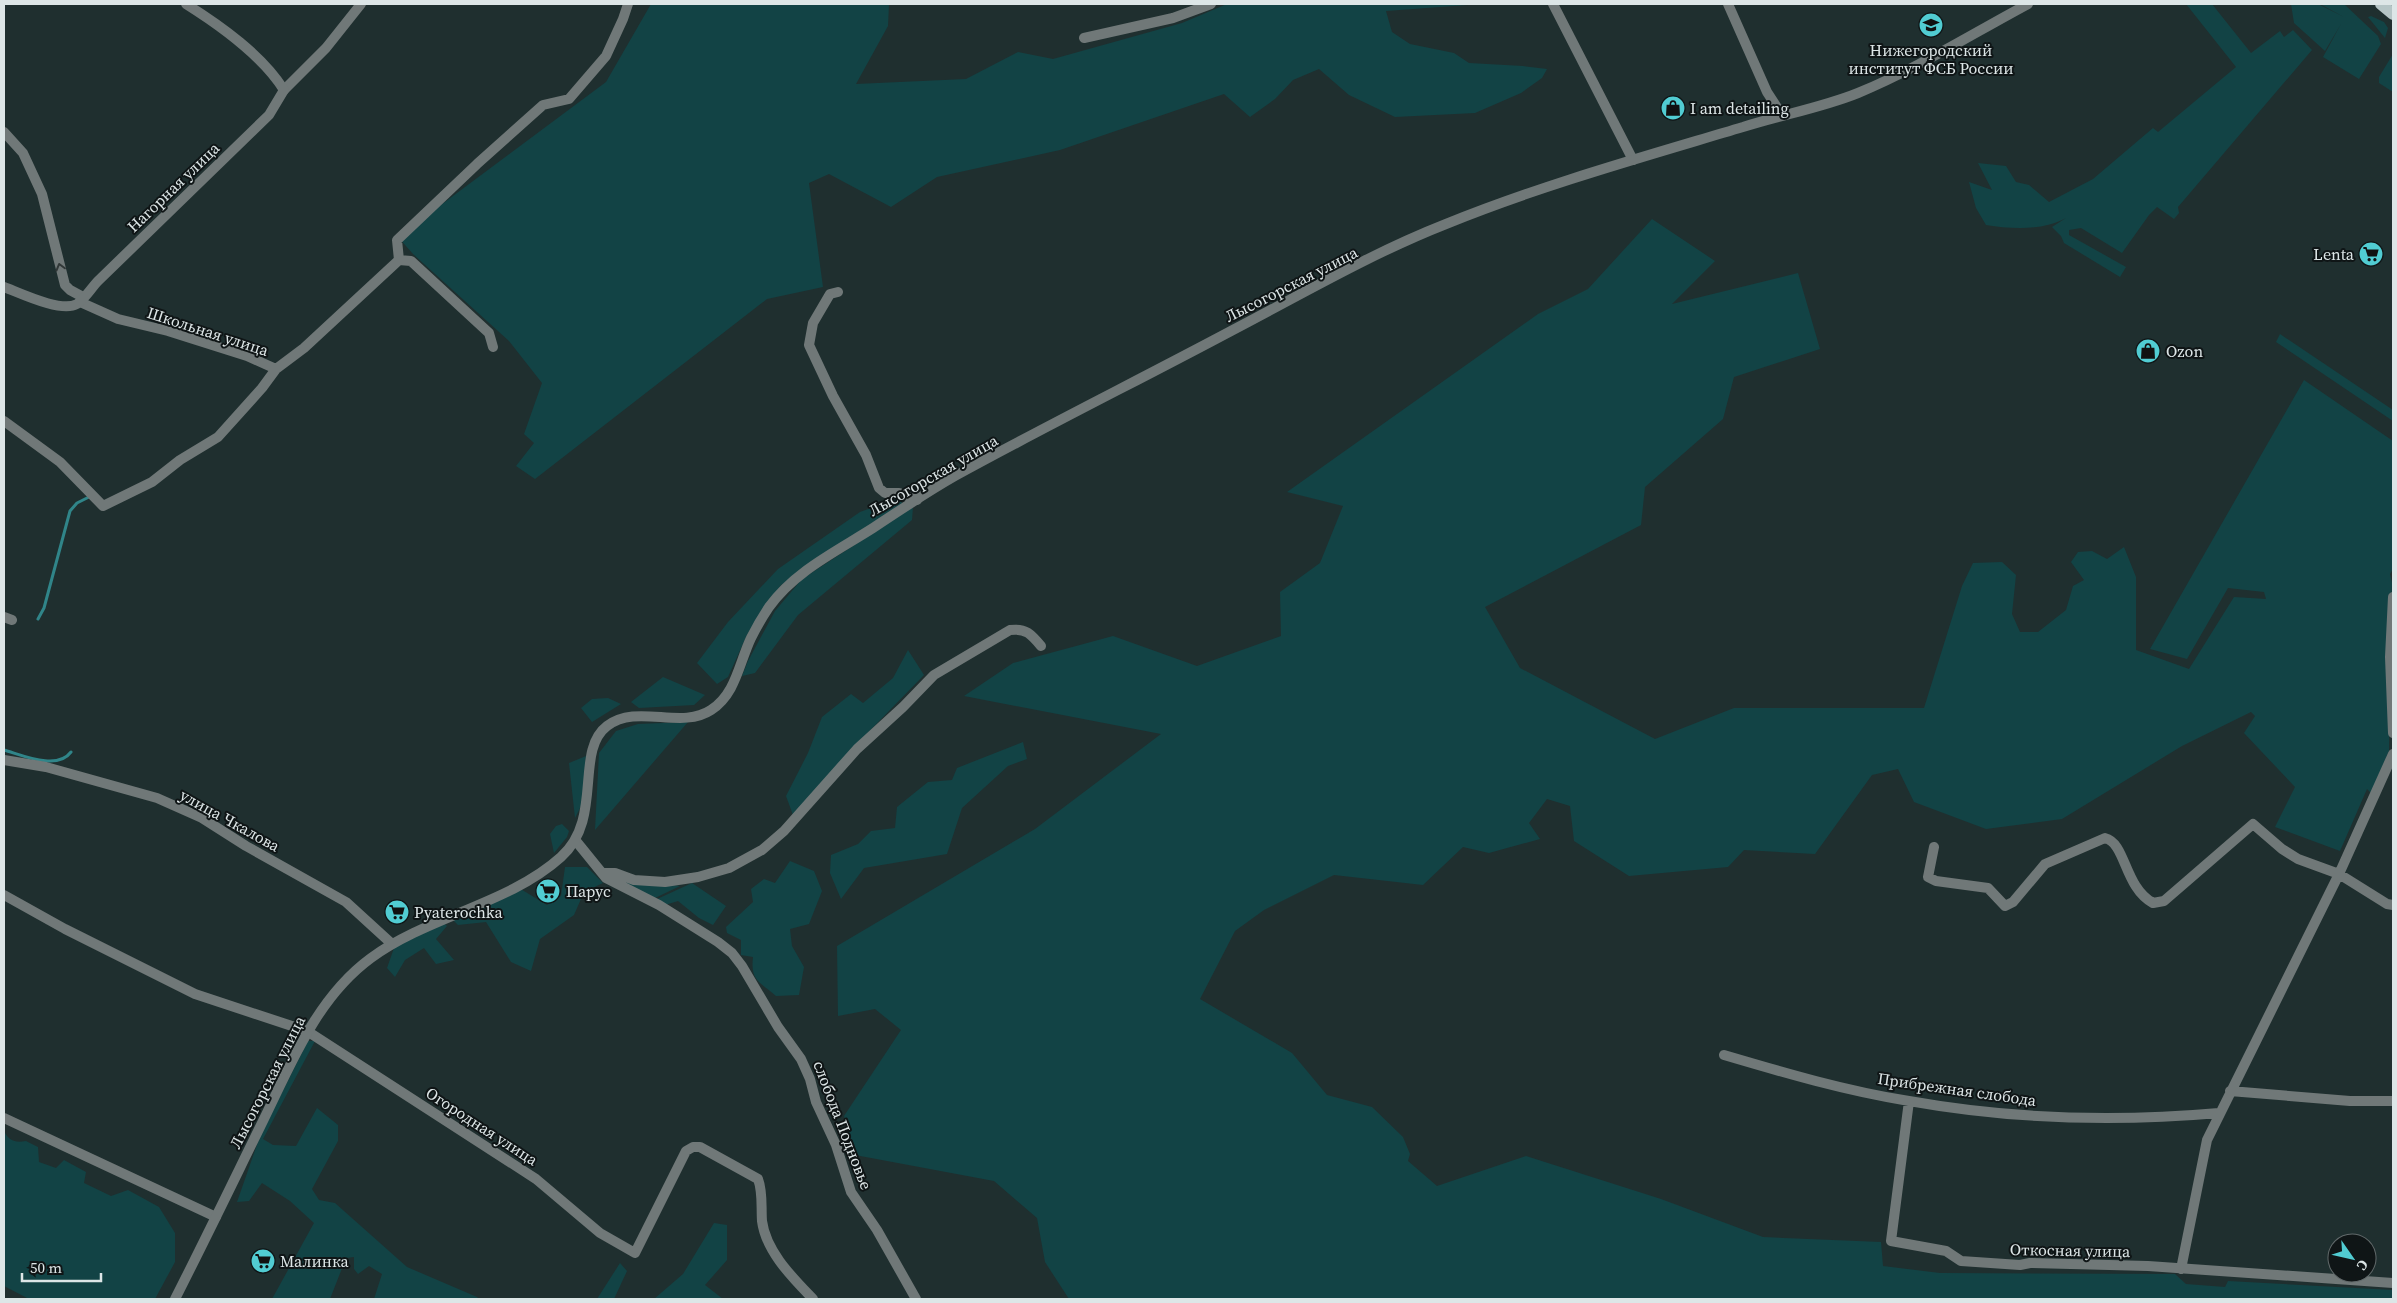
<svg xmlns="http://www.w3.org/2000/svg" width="2397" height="1303" font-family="'Source Serif 4',serif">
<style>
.green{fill:#124345}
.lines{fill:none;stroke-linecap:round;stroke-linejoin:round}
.stream{stroke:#308589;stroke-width:3}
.minor{stroke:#707878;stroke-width:10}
.tertiary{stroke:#707878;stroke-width:10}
.primary{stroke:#b5c5c6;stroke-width:12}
.oneway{stroke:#313838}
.labels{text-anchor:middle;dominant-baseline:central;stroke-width:4;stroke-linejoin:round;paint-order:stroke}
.poi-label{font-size:16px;fill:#dde6e7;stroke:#0f1516;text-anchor:start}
.street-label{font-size:16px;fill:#dde6e7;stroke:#0f1516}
</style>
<rect width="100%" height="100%" fill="#1f2f2f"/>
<path class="green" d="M651,4H889L888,26L856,84L966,79L1018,52L1053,59L1182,23L1227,4H1481L1386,11L1392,32L1410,44L1454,53L1469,63L1523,66L1547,69L1542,78L1521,93L1475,113L1395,117L1349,95L1319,69L1293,80L1275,99L1250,117L1224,94L1060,150L937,177L891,207L829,174L809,183L823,287L767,299L535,479L516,466L534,443L524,434L542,383L509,341L413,254L398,237L606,82Z
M2186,4H2212L2251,53L2280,31L2284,37L2293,30L2312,50L2178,207L2179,213L2174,219L2157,207L2149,215L2122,253L2081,228L2069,230V235L2126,267L2120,277L2064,243L2061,236L2052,227L2066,218C2042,231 2012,229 1986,225L1976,208L1969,182L1992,190L1978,163L2006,166L2016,182L2029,185L2049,202L2093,179L2153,128L2158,132L2236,67Z
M2291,4H2318L2344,17L2320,4H2344L2378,36L2381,44L2359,79L2323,57L2341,24L2325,51L2294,23Z
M2371,16L2384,22L2388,28L2385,38L2368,17Z
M2393,54V92L2379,83V77Z
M1652,219L1715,261L1672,304L1798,273L1820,349L1734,377L1723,419L1645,487L1641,525L1485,607L1520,668L1655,739L1734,708H1924L1962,586L1973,563L2002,562L2016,575L2012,614L2020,632H2038L2066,610L2073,586L2084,580L2071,562L2078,552L2092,551L2107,559L2124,547L2136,577V650L2189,669L2234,597L2266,599L2264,592L2228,588L2187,659L2150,649L2304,380L2393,441V569L2390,574L2392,583L2389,751L2371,793L2367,789L2340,851L2275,827L2295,787L2244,733L2255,716L2251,712L2182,746L2062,819L1986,829L1914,802L1898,769L1872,775L1815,854L1744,850L1728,867L1629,876L1574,841L1570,806L1547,799L1529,823L1540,839L1489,853L1463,847L1423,885L1334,875L1264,910L1235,931L1200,999L1292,1053L1327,1095L1372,1107L1403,1137L1410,1154L1408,1161L1437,1186L1526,1156L1661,1199L1763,1237L1881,1242L1883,1266L1940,1273L2175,1274L2186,1284L2225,1287L2228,1281L2393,1290V1299H1069L1045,1262L1037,1218L994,1181L855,1155L844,1116L901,1030L875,1009L838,1016L837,946L1035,829L1161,734L964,696L1013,663L1113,636L1197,666L1281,636L1280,592L1320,563L1343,506L1287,492L1538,314L1588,289Z
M2280,334L2393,410V421L2276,342Z
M901,497L902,504L781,585L747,635L728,677L717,684L697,663L728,622L778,569L860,512Z
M913,507L912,520L798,615L755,673L742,676L748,661L775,611L802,579Z
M908,650L924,675L850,751L793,815L786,796L808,753L822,717L851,694L863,703L893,678Z
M663,677L705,695L694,705L639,708L631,702Z
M608,698L621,704L592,722L581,708L592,699Z
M688,722L595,830L599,753L616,731L638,724Z
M1023,742L1027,759L1008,766L962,808L947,854L864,868L841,899L830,873L831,855L858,844L871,831L895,828L897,807L928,782L952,780L957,768Z
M586,756L582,804L575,818L569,763Z
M562,824L569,831L567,837L554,853L550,834L556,826Z
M790,861L814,871L822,891L809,924L790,929L792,946L804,967L799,995L776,996C761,982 750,982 753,957L741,955V940L727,933L726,927L753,902L751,889L764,879L775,883Z
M565,867H587L603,883L584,892L574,915L540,939L531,971L511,962L486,922L458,925L453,920L519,888L547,905L561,896Z
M606,877L680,886L653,899Z
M692,883L726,906L713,925L699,918L678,901L665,905L655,900Z
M443,922L447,926L436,939L454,960L436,964L424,948L405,960L395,977L387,968L394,948Z
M308,1041H315L263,1139L273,1145L296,1146L317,1108L338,1125V1141L312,1189L319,1200L335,1203L407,1267L477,1297L479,1299H374L382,1274L369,1266L358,1274L354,1269V1257L346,1258L330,1299H272L314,1223L290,1201L262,1183L249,1201L237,1202L260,1136Z
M4,1131C9,1141 15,1143 26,1141L38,1147L39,1162L56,1168L64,1160L86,1172L84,1183L111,1196L128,1190L159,1207L175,1233V1262L155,1299H29L4,1286Z
M714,1223L727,1225V1260L705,1285L723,1299H654L683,1274Z
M620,1263L627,1271L614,1299H597Z"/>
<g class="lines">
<path class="stream" d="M38,619L44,608L70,511L77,503L89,497
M4,750C22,755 57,771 71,752"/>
<path class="minor" d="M1553,4L1633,160
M1728,4L1767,92L1782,115
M1084,38L1173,18L1211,4
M284,90L326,48L361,4
M4,132L23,153L42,194L65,285L70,290L83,297
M399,260L397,240L477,164L543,105L569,99L606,56L623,19L628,4
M838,292L830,294L813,323L809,345L833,396L866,455L879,488L885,493H899L917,500
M80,302L118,319L168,331L247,356L276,369
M4,421L60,462L103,506L152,482L180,460L218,437L262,388L276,369L304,348L399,260L411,261L489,333L493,347
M2393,597L2390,657L2393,733
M4,617L12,620
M576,841L606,878L659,905L718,942L732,953L742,966L778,1027L801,1059L810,1079L816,1102L836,1145L851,1192L877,1230L916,1299
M1934,847L1928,877L1936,881L1988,888L2005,906L2013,902L2045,864L2105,838C2126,843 2124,887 2153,903L2164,901L2253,824L2282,849L2298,859L2339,874L2387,904L2393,905
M603,873H615L634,880L665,882L698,877L729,868L762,850L784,831L857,749L903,707L934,675L1010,630C1026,628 1031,634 1041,646
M4,895L65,929L195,994L307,1031L536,1179L600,1233L635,1253L686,1151L693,1147H700L758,1179C763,1192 761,1207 762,1221C766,1252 793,1278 813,1299
M1724,1055C1785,1073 1846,1091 1909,1101C2010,1119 2117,1122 2219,1113
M2230,1091L2350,1101H2393
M1909,1101L1891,1241L1946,1251L1961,1261L2020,1265L2030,1263L2148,1266L2393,1283
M4,1118L216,1217
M2181,1269L2207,1140L2339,874L2393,754"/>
<path class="tertiary" d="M4,287C20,293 61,313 77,304C84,300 92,287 98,281L269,115L284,90C262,55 221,26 186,4
M4,760L46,767L157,798L202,818L246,846L346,902L392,944
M175,1299C204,1242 232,1184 260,1127C290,1067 315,999 371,958C428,916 509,904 561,857C604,819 574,751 607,726C637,703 681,730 711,710C736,694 739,663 751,638C756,628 763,616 769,607C795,571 837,551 873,528C900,510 927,492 955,476C1046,426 1139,380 1231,331C1302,294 1372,253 1446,224C1542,185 1643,157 1743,127C1780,115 1821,108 1858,93C1916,69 1972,34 2028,4"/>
<path class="primary" d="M2381,4L2393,14"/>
</g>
<defs><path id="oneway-chevron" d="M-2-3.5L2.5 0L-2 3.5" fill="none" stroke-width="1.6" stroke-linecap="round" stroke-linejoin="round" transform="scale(1.25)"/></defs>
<use class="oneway" href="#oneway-chevron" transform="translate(60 267) rotate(-105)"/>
<defs>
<symbol id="university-disc" viewBox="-11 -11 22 22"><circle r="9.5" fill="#51ccd2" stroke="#0f1516"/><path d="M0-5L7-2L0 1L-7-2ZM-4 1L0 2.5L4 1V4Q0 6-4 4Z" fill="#111"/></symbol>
<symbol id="shop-disc" viewBox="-11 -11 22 22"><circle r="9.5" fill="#51ccd2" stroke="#0f1516"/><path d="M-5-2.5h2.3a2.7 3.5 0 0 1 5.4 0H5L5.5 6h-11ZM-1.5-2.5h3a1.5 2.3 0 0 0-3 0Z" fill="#111"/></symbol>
<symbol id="supermarket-disc" viewBox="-11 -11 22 22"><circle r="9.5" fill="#51ccd2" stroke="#0f1516"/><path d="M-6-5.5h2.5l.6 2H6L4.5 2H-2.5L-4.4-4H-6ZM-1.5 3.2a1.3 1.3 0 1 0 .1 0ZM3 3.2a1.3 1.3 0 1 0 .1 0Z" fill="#111"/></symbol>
</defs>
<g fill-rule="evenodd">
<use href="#university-disc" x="1917" y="11" width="28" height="28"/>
<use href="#shop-disc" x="1659" y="94" width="28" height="28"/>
<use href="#supermarket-disc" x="2357" y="240" width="28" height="28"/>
<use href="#shop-disc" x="2134" y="337" width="28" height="28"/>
<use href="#supermarket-disc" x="534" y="877" width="28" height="28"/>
<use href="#supermarket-disc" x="383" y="898" width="28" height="28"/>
<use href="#supermarket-disc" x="249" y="1247" width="28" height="28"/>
</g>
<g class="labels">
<g class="poi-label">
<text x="1931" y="50" text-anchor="middle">Нижегородский<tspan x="1931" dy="18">институт ФСБ России</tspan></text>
<text x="1690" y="108">I am detailing</text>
<text x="2354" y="254" text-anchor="end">Lenta</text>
<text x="2166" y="351">Ozon</text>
<text x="566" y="891">Парус</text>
<text x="414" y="912">Pyaterochka</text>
<text x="280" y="1261">Малинка</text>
</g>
<g class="street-label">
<text transform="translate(173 187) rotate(-44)">Нагорная улица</text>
<text transform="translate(1291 284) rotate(-27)">Лысогорская улица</text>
<text transform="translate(208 331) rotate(18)">Школьная улица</text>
<text transform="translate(933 475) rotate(-30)">Лысогорская улица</text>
<text transform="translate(230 820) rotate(29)">улица Чкалова</text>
<text transform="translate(267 1082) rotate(-63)">Лысогорская улица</text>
<text transform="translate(1957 1089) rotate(8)">Прибрежная слобода</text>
<text transform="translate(843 1125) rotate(69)">слобода Подновье</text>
<text transform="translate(482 1126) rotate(33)">Огородная улица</text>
<text transform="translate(2070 1250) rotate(1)">Откосная улица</text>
</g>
</g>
<rect width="2397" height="1303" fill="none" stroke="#dde6e7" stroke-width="10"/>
<g transform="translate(2352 1258) rotate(124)"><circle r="24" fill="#0f1516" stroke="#61696a"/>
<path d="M0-4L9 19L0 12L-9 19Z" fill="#51ccd2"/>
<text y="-8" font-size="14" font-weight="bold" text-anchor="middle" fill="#dde6e7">С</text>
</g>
<path d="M22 1273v8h79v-8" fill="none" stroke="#dde6e7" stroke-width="2.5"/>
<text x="30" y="1273" font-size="15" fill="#dde6e7" stroke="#0f1516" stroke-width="4" paint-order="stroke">50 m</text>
</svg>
